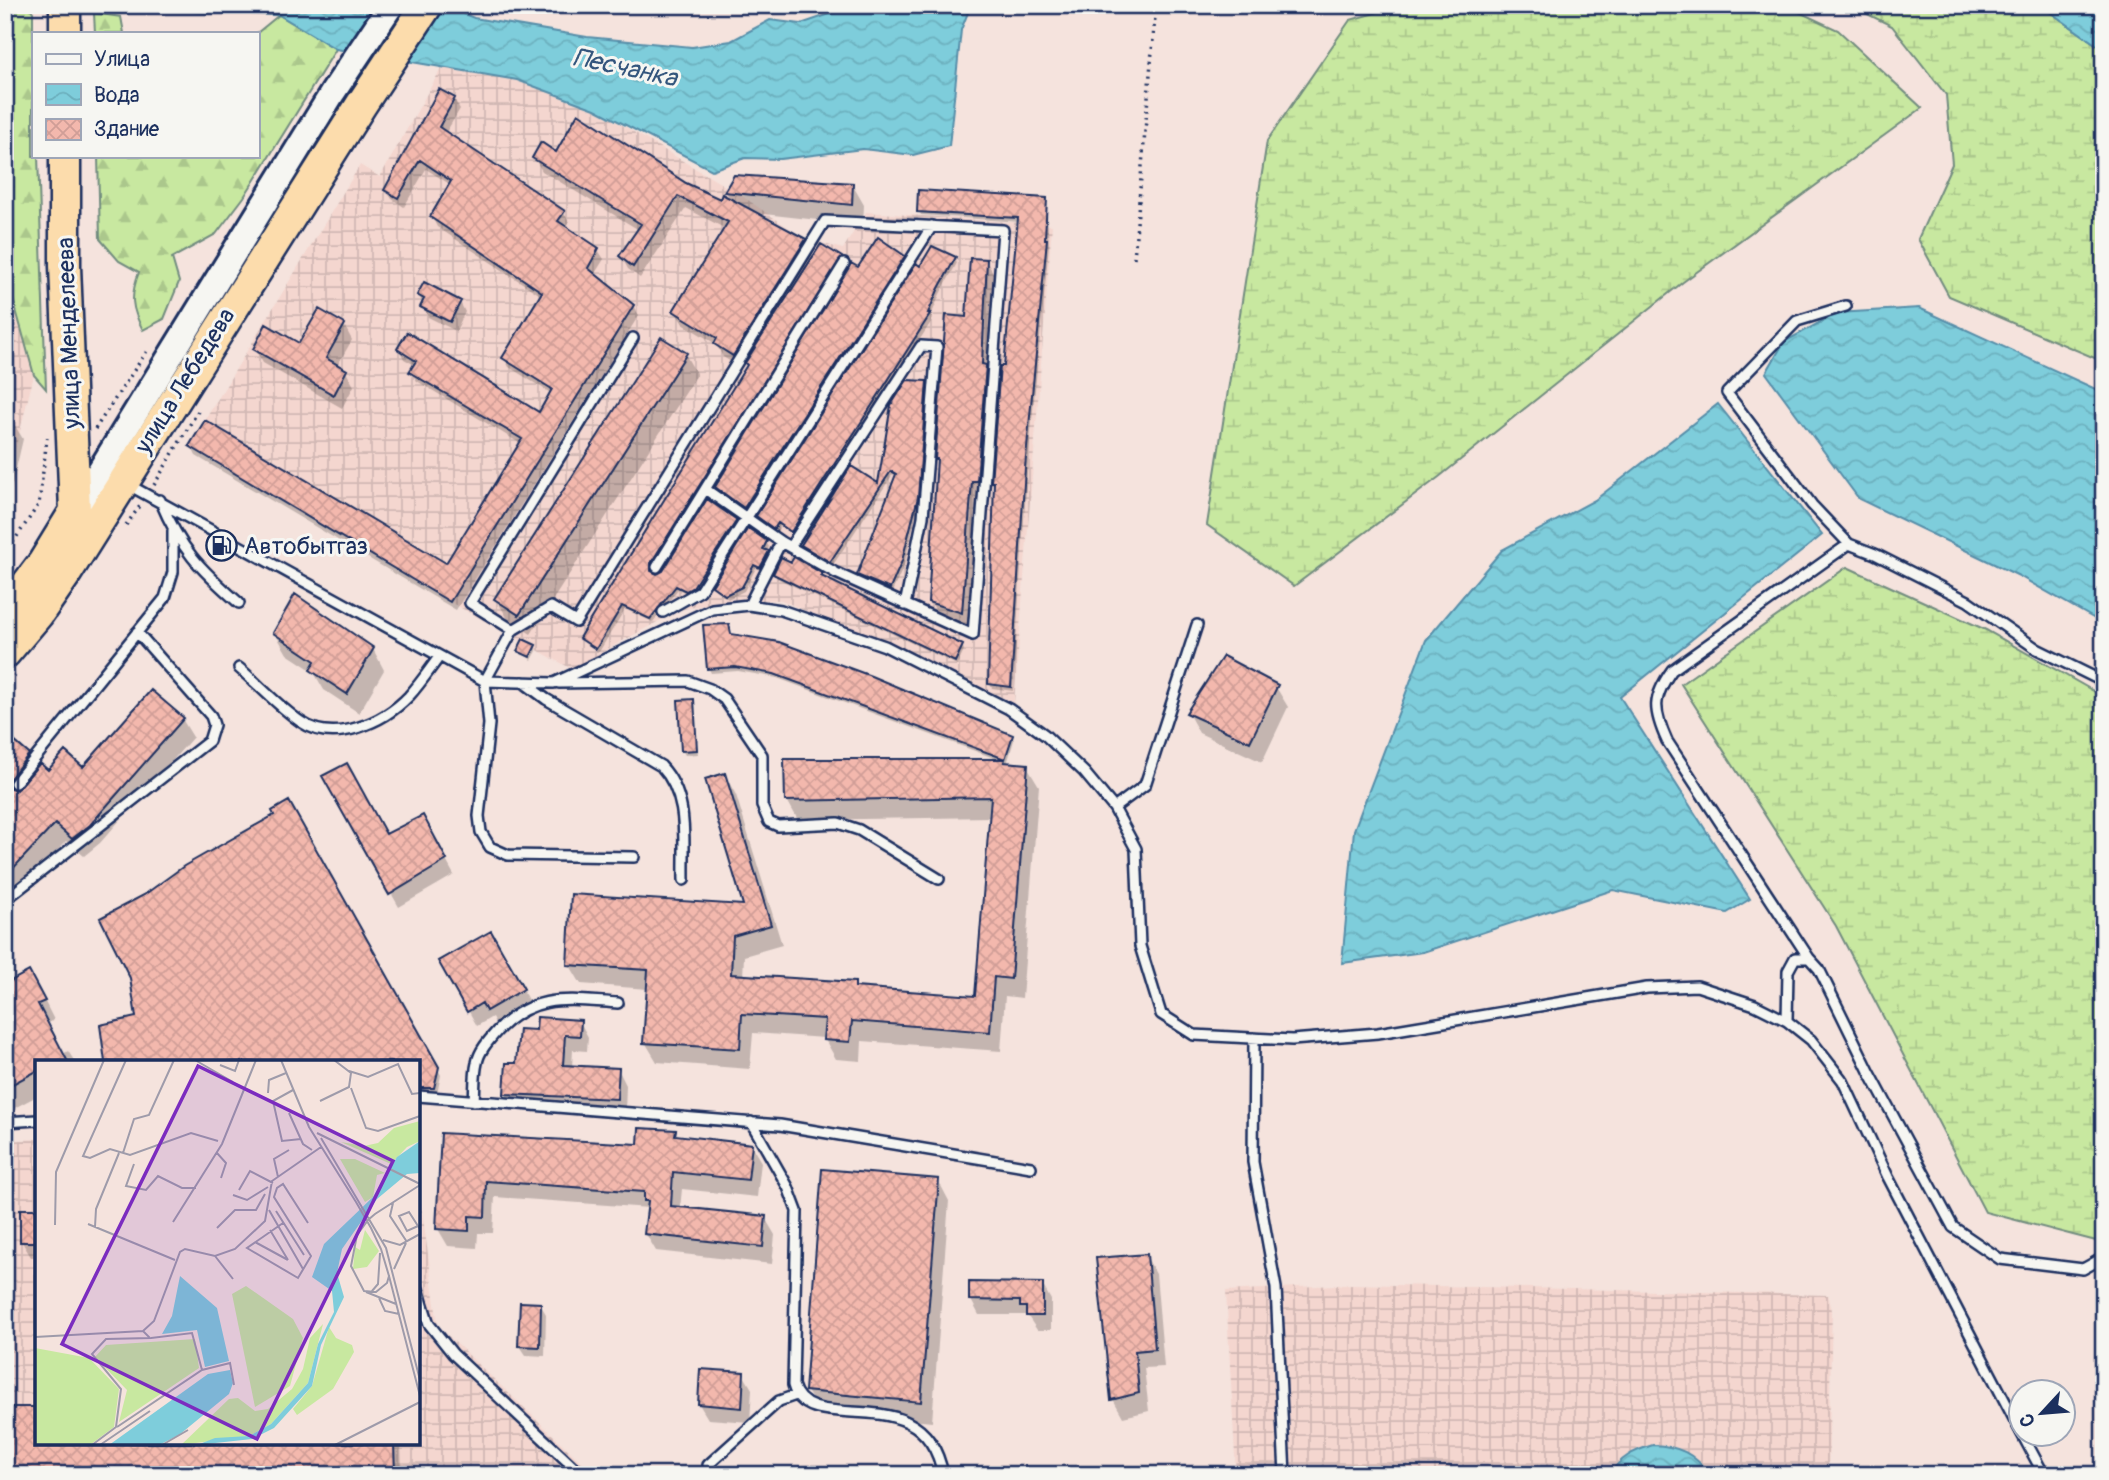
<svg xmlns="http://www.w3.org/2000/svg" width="2109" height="1480" font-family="Pangolin,sans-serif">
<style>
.industrial{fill:url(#industrial-grid)}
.forest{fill:url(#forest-firs);stroke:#728c7f;stroke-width:2}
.wetland{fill:url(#wetland-marsh);stroke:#728c7f;stroke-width:2}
.water{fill:url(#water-waves);stroke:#568ea9;stroke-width:2}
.shadow{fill:#0003}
.building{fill:url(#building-cross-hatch);stroke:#1b2f5e;stroke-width:2}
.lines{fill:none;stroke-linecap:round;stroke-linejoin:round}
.service-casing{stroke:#1b2f5e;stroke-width:14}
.secondary-casing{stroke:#1b2f5e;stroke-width:30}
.trunk-casing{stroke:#1b2f5e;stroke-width:35}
.path{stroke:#1b2f5e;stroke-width:3.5;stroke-dasharray:2 5;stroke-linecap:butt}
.service{stroke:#f6f6f2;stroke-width:9}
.secondary{stroke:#f6f6f2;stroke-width:24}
.trunk{stroke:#fcdcac;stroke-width:30}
.labels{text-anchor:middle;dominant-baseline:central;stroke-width:6;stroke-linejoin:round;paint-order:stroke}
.street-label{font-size:24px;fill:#1b2f5e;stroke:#f6f6f2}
.poi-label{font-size:24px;fill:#1b2f5e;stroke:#f6f6f2;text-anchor:start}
.water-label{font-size:26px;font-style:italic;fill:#34567d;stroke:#f6f6f2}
.inset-road{fill:none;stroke:#9e9baa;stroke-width:2}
.view{fill:#7b2cbf;fill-opacity:0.15;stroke:#7b2cbf;stroke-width:3.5}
.inset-edge{fill:none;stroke:#1b2f5e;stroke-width:3.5}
</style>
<defs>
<pattern id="industrial-grid" width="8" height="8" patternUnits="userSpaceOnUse" patternTransform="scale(1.75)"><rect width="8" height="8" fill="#f4d6cf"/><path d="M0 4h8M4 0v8" fill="none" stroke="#d1b8b4"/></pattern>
<pattern id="forest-firs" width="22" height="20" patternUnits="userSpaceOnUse" patternTransform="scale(1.75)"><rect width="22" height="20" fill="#c8e8a0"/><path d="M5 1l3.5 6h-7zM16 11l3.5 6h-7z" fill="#abc78c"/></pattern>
<pattern id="wetland-marsh" width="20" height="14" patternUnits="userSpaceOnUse" patternTransform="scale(1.75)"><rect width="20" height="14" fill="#c8e8a0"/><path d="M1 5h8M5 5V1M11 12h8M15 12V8" fill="none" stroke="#abc78c"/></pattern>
<pattern id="water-waves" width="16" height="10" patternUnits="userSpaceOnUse" patternTransform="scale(1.75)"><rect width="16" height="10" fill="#7ecddb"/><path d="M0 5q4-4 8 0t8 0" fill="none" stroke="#6cb0be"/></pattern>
<pattern id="building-cross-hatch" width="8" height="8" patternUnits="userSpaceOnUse" patternTransform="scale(1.75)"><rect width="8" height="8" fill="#f3b8ad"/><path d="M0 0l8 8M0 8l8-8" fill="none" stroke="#d09e97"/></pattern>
</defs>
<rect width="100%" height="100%" fill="#f5e3dd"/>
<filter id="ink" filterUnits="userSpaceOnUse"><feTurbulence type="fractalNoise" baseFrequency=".0143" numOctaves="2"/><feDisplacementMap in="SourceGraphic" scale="14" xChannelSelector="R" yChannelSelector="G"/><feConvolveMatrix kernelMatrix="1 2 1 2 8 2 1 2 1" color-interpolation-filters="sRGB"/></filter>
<g filter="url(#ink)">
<path class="industrial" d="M442,67L517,80L595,109L742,196L805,239L843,249L866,212L1052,225L1014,703L781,600L725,601L679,610L572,669L450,602L466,575L205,420L360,165L380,177Z
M5,264L34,375L5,490Z
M37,1139V1443H418V1182L438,1326L595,1475H5V1141Z
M1352,1284L1828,1295L1832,1310L1828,1475H1236L1226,1291Z"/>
<path class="forest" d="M5,5H28L33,12V156H38L46,389L34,375L5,270Z
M94,13L121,17L124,33H95Z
M279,15L336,49L244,197L216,234L172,258L179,282L164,319L143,330C131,308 130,296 139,272L119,261L100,239L98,156H257V33Z"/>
<path class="wetland" d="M1403,5H1784L1838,30L1922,108L1683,282L1439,477L1294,586L1207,525L1267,141L1350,20Z
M1849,5H2040L2104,50V362L1949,296L1918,239L1952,164L1946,95L1892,26Z
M1847,567L1986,630L2104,697V1220L2096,1241L1985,1212L1836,926L1681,684Z"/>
<path class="water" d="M162,5H442L474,18L587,37L692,47L731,41L770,20L801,24L856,5H971L961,30L949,146L913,155L863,149L780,159L745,158L712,170L595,109L517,80L336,49L279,15L198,12Z
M2040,5H2095L2104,12V50Z
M1919,308L2104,393V624L2019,576L1859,499L1766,373L1784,342L1837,313Z
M1718,404L1822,535L1620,697L1750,899L1727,913L1613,890L1423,952L1342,963L1354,830L1426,640L1502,550L1595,500Z
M1653,1445C1678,1446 1695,1453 1709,1475H1609C1621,1457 1633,1451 1653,1445Z"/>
<path class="shadow" d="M454,99L460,109L445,134L563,212L569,221L565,227L598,250L604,259L594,275L633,306L639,315L456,610L196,456L191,446L447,566L521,444L417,381L411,372L415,365L404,359L399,349L539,414L552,394L509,367L504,358L542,296L437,227L432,217L451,185L426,169L404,207L392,199L386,190Z
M557,154L685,185L720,201H732L726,192L852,184L864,205L863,225L755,213L804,240L813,256L819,247L843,263L652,568L653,573L658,576L736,521L738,525L694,591L689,594L678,589L653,622L625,609L599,652L581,638L748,366L745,360L741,368L723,357L716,344L683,324L675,311L726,229L686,208L640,278L628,269L621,256L639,230L542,171L534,158Z
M1046,200L1049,245L1027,473L1013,691L992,688L990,684L996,486L993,481L1020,222L921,215L919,211Z
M904,257L913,273L954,259L957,263L940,294L931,316L933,319L794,535L780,526L777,532L761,520L756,527L728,508L717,487L859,270Z
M986,261L998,280L992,379L996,386L988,500L982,499L972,632L942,621L930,601L937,459L968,319Z
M419,295L460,302L465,312L456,331L428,317Z
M344,325L352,340L337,366L346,372L354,386L342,408L263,363L255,349L300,345Z
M685,354L697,375L531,634L508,619L496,599Z
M926,383L929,387L919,502L904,566L892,592L862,579L859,575L897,476L893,474L833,565L803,545L879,486Z
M5,422L14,424L23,439L5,516Z
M766,542L769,547L766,552L770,557L762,571L756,568L744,591L728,599L716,590L714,586Z
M775,574L821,575L824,580L962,646L964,650L957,665L777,578Z
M728,626L731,636L1012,736L1014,740L1007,764L1027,766L1039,786L1022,998L1005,996L1001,1051L862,1041L861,1061L836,1059L824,1038L753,1033L750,1069L657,1062L645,1042L648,989L581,984L569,964L745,907L725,775L736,795L782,945L744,956L743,977L854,984L857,989L977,998L991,817L798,820L787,800L1002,761L777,678L738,671L711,673L709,669Z
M275,633L373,649L384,670L359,713L324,690L313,671L287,654Z
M535,646L537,651L532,660L519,651Z
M1276,687L1288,707L1262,762L1199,733L1188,713Z
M693,701L698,754L685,755L682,750Z
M182,719L193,737L100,843L84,856L66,841L5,906L7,738L28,755L37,770H83Z
M325,777L386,836L430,831L454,875L399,907Z
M289,803L441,1075L437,1094H418V1062L137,1018L145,896L276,815Z
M490,934L531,1005L496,1025L492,1017L477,1026L441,962Z
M5,986L40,992L54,1020L47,1024L63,1054L68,1051L75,1062H37V1096L5,1113Z
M580,1022L588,1037L587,1051L573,1050L572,1067L618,1069L626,1085L625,1114L515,1109L506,1094L538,1032Z
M675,1132L678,1137L751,1145L761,1162L757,1197L682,1189L680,1209L765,1218L775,1235L772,1264L656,1251L646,1234L649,1208L495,1197L493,1233H478L477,1248L448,1246L438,1229L443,1135L640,1146Z
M938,1180L949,1201L932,1422L819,1411L807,1391Z
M37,1211V1257H31L22,1242Z
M1146,1256L1156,1274L1164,1367L1144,1368L1149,1411L1123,1417L1113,1399Z
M971,1284H1042L1051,1300V1330H1037L1027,1315H979L971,1300Z
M540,1304L546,1314L545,1356L526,1355L520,1346Z
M743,1374L752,1389L750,1422L708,1419L699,1404Z
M37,1443H401L402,1475H5Z
M932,1469L935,1475H840Z"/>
<path class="building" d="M439,89L455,98L439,127L565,211L558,221L599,248L588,268L634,305L450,602L189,446L205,420L446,563L522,439L409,372L416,361L397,349L407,332L539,412L552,389L502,358L542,292L430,217L451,181L420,160L398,198L384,190Z
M578,113L686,183L720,199L722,194L806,239L733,356L714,344L717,338L673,311L728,222L678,196L633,267L619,256L641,224L532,158L541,142L556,152Z
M734,175L853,183L852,205L724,192Z
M918,190L1047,198L1045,239H1047L1025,468L1011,687L988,684L994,482H991L1000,366H1004L1018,218L917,212Z
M878,237L905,256L744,508L715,487L851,263L858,267Z
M821,244L842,257L651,563V571L657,574L663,571L707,499L737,520L693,587L686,591L676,586L650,619L622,606L596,649L579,638L747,365L745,363Z
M932,246L956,257L938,290L928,313H931L791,532L778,523L774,529L756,516L916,263L920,266Z
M970,258L987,259L982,364L986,365L977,481H972L962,613L928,602L937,459H935L946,315L966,317Z
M424,282L461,301L450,322L420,307L424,299L417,295Z
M319,309L345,324L326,358L347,370L334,395L253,349L266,324L299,343Z
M661,337L687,353L519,615L494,599Z
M907,380L927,381L918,497L902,561L890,589L857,575L896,474L891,471L830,562L801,545L851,466L878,483L891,405Z
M748,528L767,541L763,549L769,551L760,568L754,565L742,587L725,595L712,586Z
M781,557L791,562L794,557L823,574L821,576L963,645L955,662L773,574Z
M295,594L374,648L347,694L310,670L315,661L273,633Z
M729,624L731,634L779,642L871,676L1013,735L1005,759L774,674L735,667L707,669L703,625Z
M523,639L536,645L530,657L517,651Z
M1223,656L1278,685L1250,742L1186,713Z
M151,690L184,718L90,825L72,839L55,824L5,877V733L29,754L8,781L10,788L17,790L40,763L48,770L65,751L83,767Z
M694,699L697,750L681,751L678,700Z
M784,759H1005L1004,762L1028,764L1011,979L994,977L990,1032L852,1021L850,1042L823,1040L825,1019L742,1014L740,1049L643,1043L648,970L567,965L571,894L743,905L705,779L725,773L771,925L733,936L731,974L855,982V987L975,996L991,797L785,801Z
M347,763L386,834L423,815L447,860L389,895L322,776Z
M289,801L439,1067L434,1088H418V1062H105L100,1025L136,1017L130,978L100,918L144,895L184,866L274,815L272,811Z
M491,931L524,989L486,1011L482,1003L467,1012L438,961Z
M29,971L45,1001L38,1004L68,1062H37V1071L5,1088V984Z
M537,1017L581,1020L580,1036L565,1035L563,1065L619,1068L617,1099L504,1094L506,1063H516L519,1029L536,1030Z
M639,1128L676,1130L675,1135L752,1144L748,1180L673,1172L671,1206L766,1216L763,1247L644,1234L648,1201H644V1192L486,1181L485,1217L469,1216V1231L436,1229L441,1133L638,1144Z
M822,1169L939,1179L921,1402L805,1391Z
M20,1209H37V1242H20Z
M1147,1254L1155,1349L1135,1351L1139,1393L1111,1400L1096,1258Z
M969,1282L1043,1283V1316H1026V1307H1020V1301L969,1300Z
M520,1302L541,1303L540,1347L518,1346Z
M700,1369L744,1372L742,1408L698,1404Z
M5,1407H37V1443H394L395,1475H5Z"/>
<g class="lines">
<defs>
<path id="service" d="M1846,306L1797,321L1727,393L1812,505L1849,544L1875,554L1968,601L2037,649L2104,682
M633,338L470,603L513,630L551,607L576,622L825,221L1003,230L973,635L836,573L781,542L705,489
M127,484L485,681L554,683L712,609L749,605L781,610L885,646L1009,709L1045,735L1084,772L1114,808L1136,849L1140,946L1161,1014L1194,1035L1292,1040L1378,1033L1647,988L1697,986L1755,1005L1787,1021L1811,1040L1843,1081L1888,1177L2022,1434
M160,500C181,550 199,568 239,603
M790,547L921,346L937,347L923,517L905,605
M657,567L844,264
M749,605L781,542
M663,612L700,591L932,226
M513,630L485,681L489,724L479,816L481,832L490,847L508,855L634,857
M239,668C259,685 279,707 301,722C335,745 384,722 409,696C420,684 430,669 439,657
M523,682L546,699L661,766C690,797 683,840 684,880
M559,683L688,681L710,689L724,699L762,755V806L769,822L778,826L838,823L859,830L939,879
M15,783L165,598L173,572V530
M1114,808L1145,785L1197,625
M5,900L209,741L214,725L211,716L137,632
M1809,958L1667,741C1653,710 1652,698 1672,670L1849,544
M1787,1021L1788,971L1795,958H1809L1819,969L1870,1073L1953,1227L2000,1259L2083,1269L2101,1259L2104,1253
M1254,1038L1253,1162L1276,1288L1285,1475
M418,1096L780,1125L1031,1167
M474,1101C475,1089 474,1075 477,1063C479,1051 489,1040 497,1031C534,992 569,1000 618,1003
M5,1122L37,1120
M751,1122L788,1187L797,1211L793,1385C808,1442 924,1372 943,1475
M418,1289L429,1324L453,1354L582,1475
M2022,1434L2044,1475
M708,1465L779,1401L796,1395"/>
<path id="secondary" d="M75,511L333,92L391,5"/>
<path id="trunk" d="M65,5V33
M5,613L43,563L75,511L65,266V156
M5,653L38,614L65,575L361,105L427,5"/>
</defs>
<use href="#service" class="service-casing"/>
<use href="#secondary" class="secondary-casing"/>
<use href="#trunk" class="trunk-casing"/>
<path class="path" d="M1134,258L1156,5
M95,429L149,348
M154,485L198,411
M126,525L140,506
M5,554L39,504L47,438
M5,687L15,675"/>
<use href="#service" class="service"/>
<use href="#secondary" class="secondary"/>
<use href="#trunk" class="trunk"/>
</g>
</g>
<defs>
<symbol id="fuel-ring" viewBox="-11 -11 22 22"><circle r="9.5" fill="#f6f6f2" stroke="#1b2f5e" stroke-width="1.5"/><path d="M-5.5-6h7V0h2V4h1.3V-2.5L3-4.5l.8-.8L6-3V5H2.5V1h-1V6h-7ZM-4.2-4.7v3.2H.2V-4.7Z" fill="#1b2f5e"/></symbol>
</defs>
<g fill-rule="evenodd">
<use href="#fuel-ring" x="204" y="528" width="35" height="35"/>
</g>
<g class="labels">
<g class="street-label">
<text transform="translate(69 333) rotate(-92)">улица Менделеева</text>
<text transform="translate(185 381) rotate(-58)">улица Лебедева</text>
</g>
<g class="poi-label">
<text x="244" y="546">Автобытгаз</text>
</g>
<g class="water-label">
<text transform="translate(625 68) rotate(12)">Песчанка</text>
</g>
</g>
<g transform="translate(35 1060)">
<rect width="385" height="385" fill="#f5e3dd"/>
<path d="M385,61V81L372,87L356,104L306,82L329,86L343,83L359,68ZM305,99H320L350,113L342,115L338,137L330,142ZM330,170L344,191L332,207L318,209L320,187L325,190Z" fill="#c8e8a0"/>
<path d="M211,226L258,259L268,278L255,326L220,347L197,234ZM288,264L273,323L236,364L214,376L146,385L194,339L203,338L220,351L233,349L257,329L268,309L275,278ZM294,267L301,278L317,285L319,292L298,329L262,355L258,349L277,326ZM160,279L164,308L84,362L92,330L60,297L71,285ZM0,288L54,298L84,329L79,367L55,385H0Z" fill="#c8e8a0"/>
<path d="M385,81V113L372,114L342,139L307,189L302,213L309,237L286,285L277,326L239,368L217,379L162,385L180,378L214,376L236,364L273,323L283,284L299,252L297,231L277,217L289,184L338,137L362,97ZM145,216L182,248L194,301L170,307L162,270L127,274L137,256ZM195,310L198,323L194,334L144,375L124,385H74L173,314Z" fill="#7ecddb"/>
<path class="inset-road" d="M91,0L48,96L55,98L75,89L95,95L156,73L183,81M160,0L198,22M246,0L274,67L321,142L336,168L346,189L354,216L352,223L341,232L329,231L316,206L322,175L328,167L333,160L340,154L385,125M185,5L200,11L204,0M314,11L333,17L363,4L377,34L385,33M316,28L331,68L343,71L385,56M258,30L238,41L247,81L266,79M233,33L234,20L251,13M285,41L314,27L316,13L299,0M254,53L268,84L277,90M282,73L385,124M286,78L351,188L385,320M88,93L99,59L114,55L139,0M182,93L191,103L186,118M99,104L91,126L111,130L123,116L147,128H161M243,117L239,99L254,90M204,130L215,111L238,123M198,135L212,140L233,127M358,143L355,156L372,182M234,150L268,209M241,151L269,195M138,162L187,84L221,0M248,163L212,188L263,218L276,196L239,137L242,128L248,124L273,163M53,164L140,200M20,165L21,112L69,0M383,166L372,171L364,156L374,152L383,166L385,169M60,167L61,149L84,93M182,168L200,150H221L230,134M235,170L253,200M348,180L365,185L385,174M220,182L253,200M180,196L198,219M359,209L371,183M354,216L385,336M337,231L343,224L345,193M331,232L361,244M344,238L350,251L364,254M0,277L108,271L119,261L145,192L150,189L180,196L200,189L230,161L237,121L286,87M116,278L157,273L167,310M82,367L167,310L195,303L199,325M57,385L81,367L86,329L57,294L71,279L115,278L108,271M65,385L115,351M127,385L153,370M300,385L385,342"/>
<path class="view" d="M163,6L358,101L222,379L27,284Z"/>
<rect width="385" height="385" class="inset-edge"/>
</g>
<rect width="2109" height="1480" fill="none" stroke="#f6f6f2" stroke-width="28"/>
<rect x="14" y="14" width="2081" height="1452" fill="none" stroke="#1b2f5e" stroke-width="2.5" filter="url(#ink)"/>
<rect x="32" y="32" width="228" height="126" fill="#f6f6f2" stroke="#9ea6b7" stroke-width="2"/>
<rect x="46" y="54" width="35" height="10" fill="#f6f6f2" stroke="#9ea6b7" stroke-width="2"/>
<text x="94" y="66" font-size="21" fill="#1b2f5e">Улица</text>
<rect x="46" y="84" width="35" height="21" fill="url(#water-waves)" stroke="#9ea6b7" stroke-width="2"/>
<text x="94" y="102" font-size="21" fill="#1b2f5e">Вода</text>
<rect x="46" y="119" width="35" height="21" fill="url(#building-cross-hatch)" stroke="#9ea6b7" stroke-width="2"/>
<text x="94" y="136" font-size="21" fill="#1b2f5e">Здание</text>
<g transform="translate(2042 1413) rotate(244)"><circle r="33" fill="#f6f6f2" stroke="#9ea6b7" stroke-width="2"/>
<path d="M0-5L12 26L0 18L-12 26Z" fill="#1b2f5e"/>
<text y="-10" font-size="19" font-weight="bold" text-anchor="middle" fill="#1b2f5e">С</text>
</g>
</svg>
